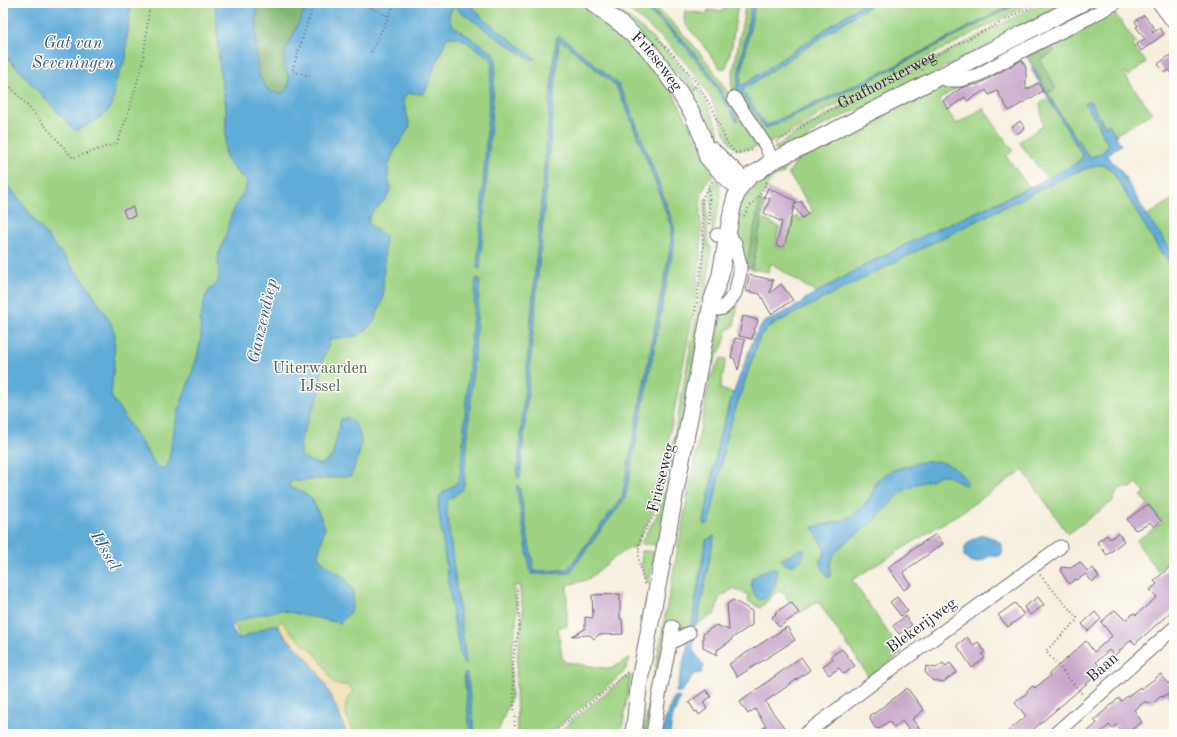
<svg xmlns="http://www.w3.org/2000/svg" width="1177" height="737" font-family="'Old Standard TT',serif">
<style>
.green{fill:#9fd383;stroke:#607a5f;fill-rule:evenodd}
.forest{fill:#7fb571;stroke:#506c56}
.sand{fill:#eeda9e;stroke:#887e6c}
.water{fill:#60acd9;stroke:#41678a}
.building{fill:#c8a7ca}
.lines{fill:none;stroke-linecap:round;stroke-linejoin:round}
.minor-casing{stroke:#6d6a74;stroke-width:15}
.major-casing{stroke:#6d6a74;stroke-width:18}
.path{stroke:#6d6a74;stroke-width:2;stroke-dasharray:1 3;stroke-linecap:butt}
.minor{stroke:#fff;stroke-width:13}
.major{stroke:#fff;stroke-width:16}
.labels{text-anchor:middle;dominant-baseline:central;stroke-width:3;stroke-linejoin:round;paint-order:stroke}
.street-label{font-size:16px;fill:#22223b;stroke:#fdfcf7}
.park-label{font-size:16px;fill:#4e6054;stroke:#fdfcf7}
.water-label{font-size:17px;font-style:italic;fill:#3b597a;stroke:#fdfcf7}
</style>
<rect width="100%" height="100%" fill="#fdfcf7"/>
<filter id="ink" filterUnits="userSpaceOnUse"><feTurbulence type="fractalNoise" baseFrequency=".025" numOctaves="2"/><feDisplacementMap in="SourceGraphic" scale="8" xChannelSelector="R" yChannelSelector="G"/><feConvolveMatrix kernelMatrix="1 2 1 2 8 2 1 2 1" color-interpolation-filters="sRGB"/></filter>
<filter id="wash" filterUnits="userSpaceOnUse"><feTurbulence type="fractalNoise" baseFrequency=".012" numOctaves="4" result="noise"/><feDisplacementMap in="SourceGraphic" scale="16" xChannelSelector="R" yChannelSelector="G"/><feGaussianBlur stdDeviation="0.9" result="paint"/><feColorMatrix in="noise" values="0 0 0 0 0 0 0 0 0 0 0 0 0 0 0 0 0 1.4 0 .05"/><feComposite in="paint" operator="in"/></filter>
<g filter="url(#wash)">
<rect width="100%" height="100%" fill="#f7efde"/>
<path class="green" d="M131,3H215L220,72L226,106V134L225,153L228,162L242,178L387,172L403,100L405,95L410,93L448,19L450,13L455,3H582L594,11L639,49L671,89L714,173L704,188L701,198L700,212L701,227V251L695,304L670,432L659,494L651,516L640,536L637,546L631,549V547L611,560L591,577L586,580L567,585V626L558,627L562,657L564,662L611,669L630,658L626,668L622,674L549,734H517L516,679L518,651L523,611L519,585L514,586L517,611L516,628L512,650L511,670V698L497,734H282L236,629L157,467L3,231V53L75,130L116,81L127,38ZM557,37H560L618,84L631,111L659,183L674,227V245L625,498L569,573L531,574L519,486L534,571L567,570L622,497L671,244V227L656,184L628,112L616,86L566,44L559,40L520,478L553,66L556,41Z
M604,3H610L615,7C646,30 672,55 696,85L691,88L687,81H684Z
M619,3H639L659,20L673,34L688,50L708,75L737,121L738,119C729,105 721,91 712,77C694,49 669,24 643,3H651C674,23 695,45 713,70C730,94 744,120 759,146C752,148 742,152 735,148C727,144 716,109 711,99C691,63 653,27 619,3Z
M725,3H738L732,45L726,68L723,69L720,68L703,45L685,24L684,18L685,11L707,14L708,10L724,11Z
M746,3H752L738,76L737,89L764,128H767L869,81L1018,3H1032L828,109L783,137L769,143L736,96L731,84Z
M755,3H864L742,86L740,84L741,75Z
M873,3H1015L883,72L768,125L765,124L743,92L744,89Z
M1043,3H1068L876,103L853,111L818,128L807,139L777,151L774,148L804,128L830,113L1032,8Z
M1114,12L1136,43L1133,46L1146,62L1128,76L1125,72L1123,73L1152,113L1117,134L1116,136L1109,124L1106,126L1104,125L1090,101L1101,132L1108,144C1106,152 1098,155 1089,157L1060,114L1048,93L1056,88L1040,60L1051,45L1027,57V56L1050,43L1085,28Z
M971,80L941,98L940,101L957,124L983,108L1013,151L1006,156L1029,187L867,264L816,293L771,263L768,272L752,269L762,218L779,227L775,247L785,249L793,219L797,216L800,220L813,211L788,173L798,160L811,152L815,146L942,82Z
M697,86L710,110L723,142L729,150V154L727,157L709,138L694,99L696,97L692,89Z
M1048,98L1083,156C1079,165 1056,174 1047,178L1019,142L1043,126L1040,103Z
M793,158L785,169L784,173L773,178L761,196L746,267L735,238L737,204L756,178Z
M1098,165C1105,165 1108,167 1113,172L1160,251L1174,269V539L1168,544L1174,552V557L1158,571L1136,541L1163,522L1141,496L1145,493L1137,483L1131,488C1119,486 1117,490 1113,501L1068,534L1023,470L963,511L852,580L902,653L869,677L818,601L800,613L793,601L790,603L784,593L778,591L760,608L748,601L749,595L733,589L719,598L715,614L697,624L714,536L706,540L691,628L678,627L650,734H643L710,377L721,358L726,359L720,389L733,393L719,438L727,434L760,336L770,326L938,240L1073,173ZM773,568L776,569L777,574L776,585L752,586V582Z
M717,178L720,185L719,194L721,195L712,237L711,194L713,185Z
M705,198H707L708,245L711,247L705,304L657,545L641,544L645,535L656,517L663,496L702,285L705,242L704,209Z
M1174,198V254L1147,216Z
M739,295L734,326L727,330L724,343L712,366L722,314Z
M641,551H648L655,553L649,583H648L642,568Z
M631,675L621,734H556L622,680Z"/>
<path class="forest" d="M257,3H264V5L271,7L275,3H308C302,16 296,30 289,43C287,48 284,53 284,58C283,72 298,84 280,94L273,93L268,90L258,75L256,47Z
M1051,45L1054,52L1040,60L1056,88L1048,93L1027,57Z
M760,200L765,203L752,269L746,267Z"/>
<path class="sand" d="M281,621L298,639L315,653L323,664L333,683L338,685H347L352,690V694C339,708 348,718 354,734H347C336,708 328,684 310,662C300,648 285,639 277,625Z"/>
<path class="water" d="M3,3H131L127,38L126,59L122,67L116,81L113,103L107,112L93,122L75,131L3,53Z
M215,3H257L256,47L258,75L268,90L278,94L283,93L289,86V75L285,70L283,56L308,3H468L478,12L482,18L535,58L534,59H530L493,35L454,7C448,12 448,18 452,25L493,53L496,57L480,269H479L477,268L492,60L489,57L459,37H447L424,94L410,93L405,95L403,100L410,126C402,140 389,155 388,171C387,179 392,183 389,193C385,205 369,209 368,223L374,228L385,235L383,299L377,313L374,322L365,331L357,336L331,339C327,349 321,360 321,371C321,376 323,382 322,387C317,405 294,440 302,457L320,465L332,457L341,419L348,417C370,437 359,453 351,476L290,482L289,485L292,489L296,488L312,499L325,527L318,556L325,564L345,578L353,590V601L351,611L340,623L280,610L257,615L236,622L232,626C232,630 236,637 240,639L271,625H277C285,639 299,648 310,662C327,684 337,708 347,734H3V181L17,196L36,222L88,286L110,321L115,335L114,363L111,396L155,464L159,468H164L168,464L175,425L181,403L196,361L201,338L200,320L205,297L209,290L216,285L218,281L219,274L218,263L219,253L226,235L230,218L235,206L245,190L247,182L228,162L225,153L226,134V106L220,72Z
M639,3H643L648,7L675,33L691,49L702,63L712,76L738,119L737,121L708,75L688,50L659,20Z
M752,3H755L741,75L740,84L742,86L864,3H873L744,89L743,92L765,124L767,125L883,72L1015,3H1018L869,81L767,128H765L737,89L738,76Z
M557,37H560L567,41L618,84L631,111L659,183L674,227V245L625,498L569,573L531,574L516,486H519L534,571L567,570L622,497L671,244V227L656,184L628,112L616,86L566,44L559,40L520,478L517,477L553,66Z
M1033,68L1060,114L1089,157C1098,156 1106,152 1108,144L1101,132L1100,126L1085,104L1086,103L1090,101L1104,125L1106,126L1109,124L1121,145L1107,154V156L1120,169L1147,216L1174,254V269L1160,251L1113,172L1108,167L1104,165H1098L1073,173L938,240L770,326L760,336L727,434L710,522L707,524L705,525L704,522L719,438L732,397L755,335L764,322L774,318L802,303L805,299L867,264L935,230L1017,194L1075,164L1083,157V156L1031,69Z
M478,278L480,280L464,485L462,490L447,501L446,506L466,662L465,664H464L462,661L460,655L452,609L438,506C439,485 454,493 460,476L476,279Z
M922,462C945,459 952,464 967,481V484L964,485L946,475H940L931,480L917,484L903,491L874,521L841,546L834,554L831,561L830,567L831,577L829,578L827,577L820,563V560L823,556L825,551L813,527C827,524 843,522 854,514C862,508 868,501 872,493C874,489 875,484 877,481C886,470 909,465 922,462Z
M983,535C993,537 1005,542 1002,554C997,558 995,556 990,556C986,557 985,560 981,561C975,565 968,561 964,556C963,543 971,539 983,535Z
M714,536L697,624L691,628L706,540Z
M801,549L804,550L805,552C801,563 790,571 781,560Z
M773,568L776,569C781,588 760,613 753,591C751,587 752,583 752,578L769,569Z
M695,635L693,650L704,666L701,673L694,674L681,693L676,692L689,639Z
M466,673L467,674L475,734H470L464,674Z
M674,696L680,698L672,719L670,734H662L664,723Z"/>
<g id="blocks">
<path class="building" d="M1144,15L1155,29L1152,32L1153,33L1160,28L1164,34L1141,51L1137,44L1145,39L1136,27L1138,26L1135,21Z
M1174,52V76L1169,70L1165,73L1158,64Z
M1022,60L1026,68V90L1038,83L1043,91L1009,111L997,91L989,95L986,90L967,101L965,97L948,109L943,101L960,89V88L977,84V85Z
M1020,121L1025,128L1017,134L1012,127Z
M768,188L796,201L794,205L801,201L808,214L802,218L794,206L784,247L776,246L782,222L764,213L770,199L764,197Z
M133,207L135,216L126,218L123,210Z
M749,275L773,280L770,293L781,284L793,300L771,314L760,294L746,291Z
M743,316L758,320L756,327H755L752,339L739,336Z
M735,338L745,340L738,370L734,358H731Z
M1148,504L1161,521L1154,527L1150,522L1145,526L1135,530L1127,519Z
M1118,533L1124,541L1107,555L1097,542L1107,535L1110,539Z
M936,534L943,544L903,572L911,585L904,590L888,567L904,557L911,551V550Z
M1080,562L1088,572L1093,568L1099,577L1092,582L1086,574L1077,580L1076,579L1069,584L1061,572V567L1071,568Z
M1174,563V609L1135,644L1131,640L1114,656L1109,650L1096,662L1102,668L1098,672L1099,673L1028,734H1005L1026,716L1015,703L1028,692L1027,691L1033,686L1035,688L1050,676L1049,674L1086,641L1094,652L1112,636L1101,622L1115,610L1125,620L1134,613L1136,615L1157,597L1150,590L1157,584L1154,581Z
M620,594V619H622L623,634L598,635L594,639L590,635L572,636L585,629V617L593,618L592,595Z
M897,597L908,611L901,616L890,602Z
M1038,597L1044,605L1030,615L1024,607Z
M733,600L752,611V625L731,639V641L717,650V655L703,648V634L716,625L729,630L727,604Z
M791,602L799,613L779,627L772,617L776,614L775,613Z
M1015,603L1024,615L1008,627L998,615Z
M1095,612L1101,619L1088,631L1082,624Z
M905,616L912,625L899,634L893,626Z
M787,627L795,640L737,677L729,664Z
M967,637L973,645L978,642L985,652L982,654L985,658L972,668L957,645Z
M842,649L855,666L844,674L839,668L829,675L823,666L833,659L831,656Z
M801,657L810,670L765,702L789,734H755L766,726L755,709L748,714L740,702Z
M943,663L946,666L950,663L957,672L943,682L932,680L925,672L926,666L936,668Z
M1161,674L1168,684L1174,679V703L1167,694L1162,697L1161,696L1153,703L1144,702L1134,710L1142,722L1125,734H1124L1116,725L1112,728L1109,725L1099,734H1085L1097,723L1094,720L1119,698L1121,701L1140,687L1141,689Z
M907,688L924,710L912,719L924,734H912L902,721L894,728L889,721L879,729L875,728L870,719L871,714L875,713Z
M706,690L711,697L703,702L707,709L699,715L697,711L695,712L689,702Z"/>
</g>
</g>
<g filter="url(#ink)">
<use href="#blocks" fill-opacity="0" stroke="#6d6a74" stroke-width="1"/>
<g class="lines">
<defs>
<path id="minor" d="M1159,3L1174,23
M939,77L947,80H960L978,75L1020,52L1088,18L1115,3
M734,98L766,146L772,161
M711,308L719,309L723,308L726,305L735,293L740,273V265L735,243L727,236L717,235
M670,643L672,627
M653,734L659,696L670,643L689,633
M805,734L894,667L1060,547
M1055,734L1174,628"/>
<g id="major">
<path id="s2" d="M593,3L621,24L647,48L658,62L678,90L692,113L702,136L707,157L728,180L740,187"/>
<path d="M712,150L737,174L740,187"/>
<path d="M633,734L635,722L639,683L712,300L720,277L732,210L735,198L740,187L751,175L759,171L772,161L798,149L939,77L1082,3"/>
</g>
</defs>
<use href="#minor" class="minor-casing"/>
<use href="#major" class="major-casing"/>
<g class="path">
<path d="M361,3L388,16"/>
<path d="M657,38L681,63L698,85L713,110L727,143L735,153"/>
<path d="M371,52L395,3"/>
<path d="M915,66L925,71"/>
<path d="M310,76L292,71L314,3"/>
<path d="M3,78L73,158L117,143L127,117L143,62L150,3"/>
<path d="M691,89L698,85"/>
<path id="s1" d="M776,142L827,112L1038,3"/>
<path d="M735,153L755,150"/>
<path d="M709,187L710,227"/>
<path d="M744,216L749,207L757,199L767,182"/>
<path d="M695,315L703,254V231L702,200L704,194L713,180"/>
<path d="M1040,575L1077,618L1076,621L1047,650V653L1083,695"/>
<path d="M644,584L639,562V545L641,537L654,516L660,502"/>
<path d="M515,734L513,665L515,648L519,628V611L517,588"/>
<path d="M552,734L621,678L627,672"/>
</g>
<use href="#minor" class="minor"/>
<use href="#major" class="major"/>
</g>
</g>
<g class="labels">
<g class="street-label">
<text stroke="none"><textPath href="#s2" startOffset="87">Frieseweg</textPath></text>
<text stroke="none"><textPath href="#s1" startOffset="127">Grafhorsterweg</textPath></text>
<text transform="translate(662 478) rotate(-76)">Frieseweg</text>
<text transform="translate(922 626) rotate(-36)">Blekerijweg</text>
<text transform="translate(1103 668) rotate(-41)">Baan</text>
</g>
<g class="park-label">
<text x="320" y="369">Uiterwaarden<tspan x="320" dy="18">IJssel</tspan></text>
</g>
<g class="water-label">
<text x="73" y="43">Gat van<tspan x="73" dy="20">Seveningen</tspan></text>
<text transform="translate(263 321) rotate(-77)">Ganzendiep</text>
<text transform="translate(105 551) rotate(60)">IJssel</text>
</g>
</g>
<rect width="1177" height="737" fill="none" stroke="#fdfcf7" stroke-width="16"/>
</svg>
